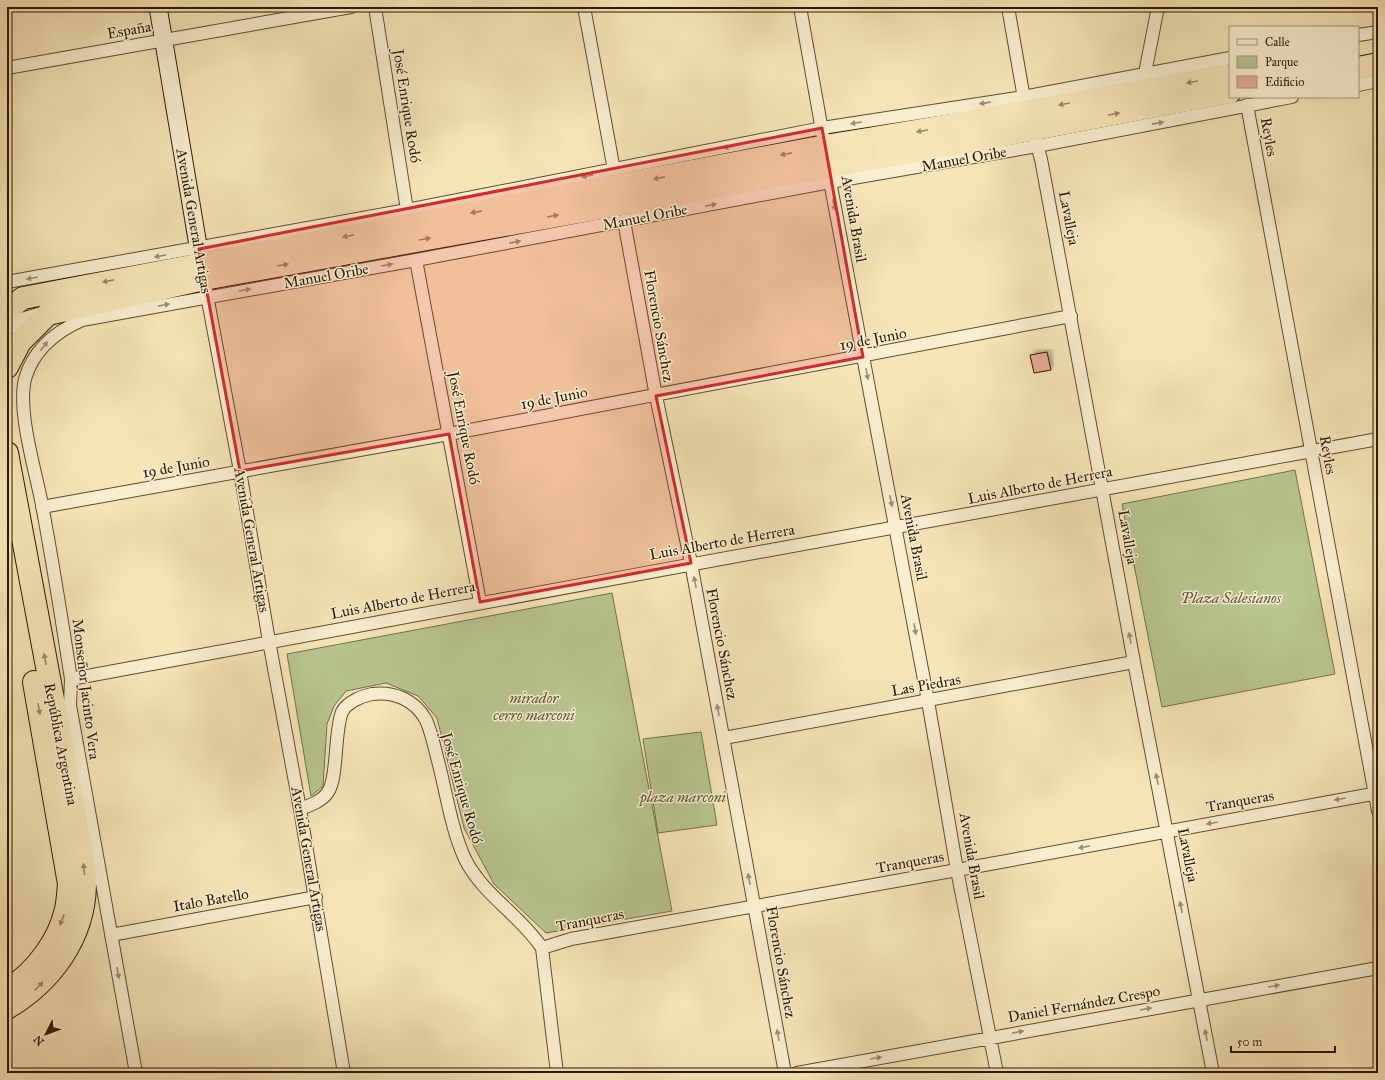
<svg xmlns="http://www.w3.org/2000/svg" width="1385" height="1080" font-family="'IM FELL Great Primer',serif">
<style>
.green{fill:#b8c691;stroke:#726e4a}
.building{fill:#e9ae94;stroke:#2b1602;filter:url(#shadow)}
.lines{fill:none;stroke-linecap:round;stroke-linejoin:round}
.street-casing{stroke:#5e4a2f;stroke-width:14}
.secondary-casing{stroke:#2b1602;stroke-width:19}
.highway-casing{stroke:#2b1602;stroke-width:24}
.street{stroke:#f9efd0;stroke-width:12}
.secondary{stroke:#f9efd0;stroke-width:17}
.highway{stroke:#f6e6b7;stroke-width:22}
.oneway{fill:#9b8866}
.oneway2{fill:#9c8d73}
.marked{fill:#d62828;fill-opacity:0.2;stroke:#d62828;stroke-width:3;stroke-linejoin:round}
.labels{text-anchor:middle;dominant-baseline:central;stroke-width:3;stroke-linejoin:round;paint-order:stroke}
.street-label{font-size:15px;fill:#2b1602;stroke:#f9efd0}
.park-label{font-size:15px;font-style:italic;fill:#5c5434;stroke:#f9efd0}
</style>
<defs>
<filter id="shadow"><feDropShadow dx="3.5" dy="-3.5" stdDeviation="2" flood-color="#0004"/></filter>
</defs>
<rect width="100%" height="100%" fill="#f6e6b7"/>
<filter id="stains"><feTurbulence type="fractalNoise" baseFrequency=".005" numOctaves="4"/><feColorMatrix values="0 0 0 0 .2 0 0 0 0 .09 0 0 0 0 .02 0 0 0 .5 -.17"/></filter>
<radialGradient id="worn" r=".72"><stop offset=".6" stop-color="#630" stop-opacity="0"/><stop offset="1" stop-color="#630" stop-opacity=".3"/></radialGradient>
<path class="green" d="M1295,470L1335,674L1162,707L1122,504Z
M612,593L672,911L546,933L494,884L464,828L437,718L418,696L386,683L346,691L334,706L327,724L323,786L311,796L287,654Z
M701,732L717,825L658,833L643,739Z"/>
<path class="building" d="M1047,352L1051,370L1034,373L1030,355Z"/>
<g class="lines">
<defs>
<path id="street" d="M375,7L407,210
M584,7L614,170
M800,7L823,136
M1008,7L1025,104
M1358,35L1378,32
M7,68L351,7
M1145,73L1158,7
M1358,85L1378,81
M1247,105L1378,811
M1035,139L1041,159L1134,662L1213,1073
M829,176L928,701L957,870L997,1073
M624,221L656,396L691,563L785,1073
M416,260L480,602
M7,282L407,210L822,128L1023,97L1230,58
M206,290L240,471L269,641L300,809L344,1073
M42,507L449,434L1071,316
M71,679C506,596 943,521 1378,439
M724,738L1134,662
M300,809C311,805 322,801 328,792C338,778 334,732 342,712C347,702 362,696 372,694C394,691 415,700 426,720C431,731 434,745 437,757C446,790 451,829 465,859C483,895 520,915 542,948L557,1073
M111,935L316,897
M542,948L571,939L957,870L1378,793
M136,1073L70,705L71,679C62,621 53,563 42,505C36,472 17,412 25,379C33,350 55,332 82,320L416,260L830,182L1037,146L1292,97
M797,1073L1378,968"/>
<path id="secondary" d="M158,7L203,275
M7,326L47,314"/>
<path id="highway" d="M1358,68L1378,64
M7,310L23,298L825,146C960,125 1095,99 1230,75
M7,367L20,342L48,314L204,279L951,145L1230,92
M7,453L82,854C83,864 86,875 85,885C84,938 51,982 7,1008
M7,990C35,973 59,941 66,909C68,901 68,892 69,884L34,682"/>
</defs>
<use href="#street" class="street-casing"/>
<use href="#secondary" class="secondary-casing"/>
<use href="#highway" class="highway-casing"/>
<use href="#street" class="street"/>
<use href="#secondary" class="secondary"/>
<use href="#highway" class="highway"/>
</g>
<defs><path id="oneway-solid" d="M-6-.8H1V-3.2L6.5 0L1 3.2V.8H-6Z"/></defs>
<g class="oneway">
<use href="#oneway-solid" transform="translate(1192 82) rotate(170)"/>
<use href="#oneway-solid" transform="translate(1064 104) rotate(170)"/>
<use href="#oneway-solid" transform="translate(1114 114) rotate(-11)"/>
<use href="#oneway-solid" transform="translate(922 131) rotate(171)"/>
<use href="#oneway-solid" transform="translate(786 154) rotate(169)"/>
<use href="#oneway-solid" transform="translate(659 178) rotate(169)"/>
<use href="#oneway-solid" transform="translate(476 212) rotate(169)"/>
<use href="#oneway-solid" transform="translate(553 216) rotate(-10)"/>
<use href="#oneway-solid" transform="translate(348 236) rotate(169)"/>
<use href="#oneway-solid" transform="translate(425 239) rotate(-10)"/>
<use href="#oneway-solid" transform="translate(283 265) rotate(-10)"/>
<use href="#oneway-solid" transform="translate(108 281) rotate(169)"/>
<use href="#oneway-solid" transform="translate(45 659) rotate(-101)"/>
<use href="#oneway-solid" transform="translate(39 709) rotate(80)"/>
<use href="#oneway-solid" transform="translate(84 869) rotate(-96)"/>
<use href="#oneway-solid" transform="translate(62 920) rotate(111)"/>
<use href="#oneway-solid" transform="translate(39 986) rotate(-45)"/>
</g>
<g class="oneway2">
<use href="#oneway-solid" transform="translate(985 103) rotate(171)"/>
<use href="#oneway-solid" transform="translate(856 123) rotate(171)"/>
<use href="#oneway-solid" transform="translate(1158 123) rotate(-11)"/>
<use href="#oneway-solid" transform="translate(729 147) rotate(169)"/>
<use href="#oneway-solid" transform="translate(587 176) rotate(169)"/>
<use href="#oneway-solid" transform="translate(711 205) rotate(-11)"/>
<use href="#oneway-solid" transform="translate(834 205) rotate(79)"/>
<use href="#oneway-solid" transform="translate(515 242) rotate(-11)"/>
<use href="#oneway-solid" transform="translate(160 256) rotate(170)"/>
<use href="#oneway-solid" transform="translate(387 265) rotate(-10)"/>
<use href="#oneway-solid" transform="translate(32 278) rotate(170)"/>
<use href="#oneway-solid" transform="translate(245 290) rotate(-10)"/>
<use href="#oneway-solid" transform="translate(164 305) rotate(-11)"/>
<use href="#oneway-solid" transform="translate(44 346) rotate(-52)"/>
<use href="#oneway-solid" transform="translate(867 374) rotate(79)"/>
<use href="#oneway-solid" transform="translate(891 501) rotate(79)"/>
<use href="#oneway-solid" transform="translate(695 582) rotate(-101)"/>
<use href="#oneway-solid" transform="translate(915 629) rotate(80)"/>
<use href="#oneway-solid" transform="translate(1130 638) rotate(-100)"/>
<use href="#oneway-solid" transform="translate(718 710) rotate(-101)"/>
<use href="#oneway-solid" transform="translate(1157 779) rotate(-101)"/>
<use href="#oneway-solid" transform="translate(1340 799) rotate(170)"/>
<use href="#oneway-solid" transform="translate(1212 823) rotate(170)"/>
<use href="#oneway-solid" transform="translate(1084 847) rotate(169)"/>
<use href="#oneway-solid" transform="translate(749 879) rotate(-100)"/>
<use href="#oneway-solid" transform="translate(1181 907) rotate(-101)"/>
<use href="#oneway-solid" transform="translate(118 973) rotate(80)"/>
<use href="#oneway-solid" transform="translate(1274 986) rotate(-10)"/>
<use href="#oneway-solid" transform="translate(1146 1009) rotate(-10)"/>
<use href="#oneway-solid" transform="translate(1018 1032) rotate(-10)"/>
<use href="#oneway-solid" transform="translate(778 1035) rotate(-100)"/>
<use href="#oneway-solid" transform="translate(1206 1035) rotate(-101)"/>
<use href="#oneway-solid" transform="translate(876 1058) rotate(-10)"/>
</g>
<path class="marked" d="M822,128L863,357L656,396L691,563L480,602L449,434L240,471L199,249Z"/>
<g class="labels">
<g class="street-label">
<text transform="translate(129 30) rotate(-10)">España</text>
<text transform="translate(407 106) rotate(81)">José Enrique Rodó</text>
<text transform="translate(1269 137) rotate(80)">Reyles</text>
<text transform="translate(964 159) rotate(-10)">Manuel Oribe</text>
<text transform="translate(645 217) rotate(-11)">Manuel Oribe</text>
<text transform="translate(1069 218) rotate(79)">Lavalleja</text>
<text transform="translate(854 219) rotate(80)">Avenida Brasil</text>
<text transform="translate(194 221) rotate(80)">Avenida General Artigas</text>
<text transform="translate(326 276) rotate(-10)">Manuel Oribe</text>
<text transform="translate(659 326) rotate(80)">Florencio Sánchez</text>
<text transform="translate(873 339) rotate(-11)">19 de Junio</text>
<text transform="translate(554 398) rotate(-11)">19 de Junio</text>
<text transform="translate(464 428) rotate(79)">José Enrique Rodó</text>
<text transform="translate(1328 455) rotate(80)">Reyles</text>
<text transform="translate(176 467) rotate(-10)">19 de Junio</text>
<text transform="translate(1040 485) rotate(-11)">Luis Alberto de Herrera</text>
<text transform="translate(914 537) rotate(79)">Avenida Brasil</text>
<text transform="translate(1128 537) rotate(80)">Lavalleja</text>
<text transform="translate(252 540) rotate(80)">Avenida General Artigas</text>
<text transform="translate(722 542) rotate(-10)">Luis Alberto de Herrera</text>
<text transform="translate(403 600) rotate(-11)">Luis Alberto de Herrera</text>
<text transform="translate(722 644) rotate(79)">Florencio Sánchez</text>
<text transform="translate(926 685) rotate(-10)">Las Piedras</text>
<text transform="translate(86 689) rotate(83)">Monseñor Jacinto Vera</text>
<text transform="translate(61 744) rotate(79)">República Argentina</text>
<text transform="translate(462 788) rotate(74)">José Enrique Rodó</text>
<text transform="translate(1240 801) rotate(-10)">Tranqueras</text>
<text transform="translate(1188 855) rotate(79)">Lavalleja</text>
<text transform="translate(972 856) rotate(80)">Avenida Brasil</text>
<text transform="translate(309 859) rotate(80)">Avenida General Artigas</text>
<text transform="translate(910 862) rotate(-10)">Tranqueras</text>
<text transform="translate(211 900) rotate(-10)">Italo Batello</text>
<text transform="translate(590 920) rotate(-11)">Tranqueras</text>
<text transform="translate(781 962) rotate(80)">Florencio Sánchez</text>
<text transform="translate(1084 1004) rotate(-10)">Daniel Fernández Crespo</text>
</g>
<g class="park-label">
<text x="1231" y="598">Plaza Salesianos</text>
<text x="534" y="698">mirador<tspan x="534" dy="17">cerro marconi</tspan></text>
<text x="683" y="797">plaza marconi</text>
</g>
</g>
<rect width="1385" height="1080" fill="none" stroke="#f6e6b7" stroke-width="24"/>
<rect x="8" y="8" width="1369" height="1064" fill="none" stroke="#2b1602" stroke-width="2"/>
<rect x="12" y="12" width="1361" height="1056" fill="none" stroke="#2b1602"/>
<rect x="1229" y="26" width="130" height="72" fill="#f9efd0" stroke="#a7987e"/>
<rect x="1237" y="39" width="20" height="6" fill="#f9efd0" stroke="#a7987e"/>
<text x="1265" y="46" font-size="12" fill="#2b1602">Calle</text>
<rect x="1237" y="56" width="20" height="12" fill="#b8c691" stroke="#a7987e"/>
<text x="1265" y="66" font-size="12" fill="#2b1602">Parque</text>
<rect x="1237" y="76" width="20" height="12" fill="#e9ae94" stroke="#a7987e"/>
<text x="1265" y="86" font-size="12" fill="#2b1602">Edificio</text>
<g transform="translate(46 1034) rotate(228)" stroke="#f9efd0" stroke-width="3" paint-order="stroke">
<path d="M0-3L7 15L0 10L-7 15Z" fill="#2b1602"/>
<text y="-6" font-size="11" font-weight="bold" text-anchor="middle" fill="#2b1602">N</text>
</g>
<path d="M1231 1046v6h104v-6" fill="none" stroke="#2b1602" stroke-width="2"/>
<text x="1237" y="1046" font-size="12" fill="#2b1602" stroke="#f9efd0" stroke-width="3" paint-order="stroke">50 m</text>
<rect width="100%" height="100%" filter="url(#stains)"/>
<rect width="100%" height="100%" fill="url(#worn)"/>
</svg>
